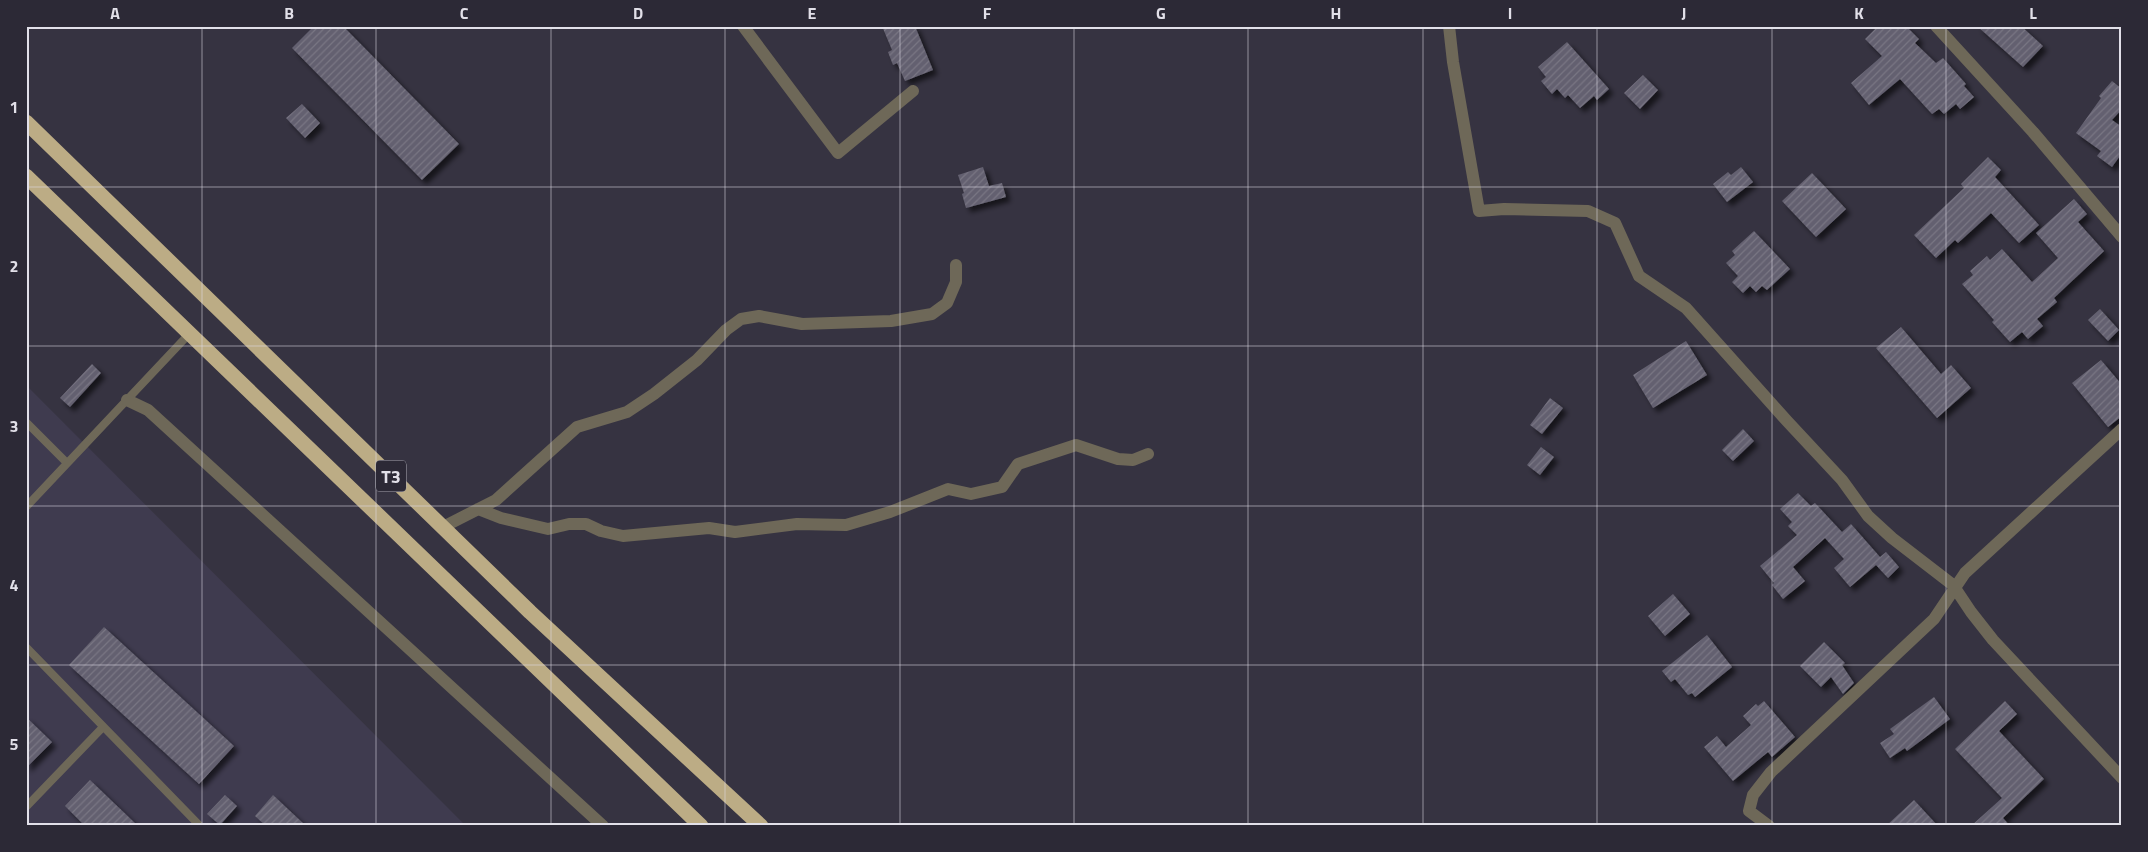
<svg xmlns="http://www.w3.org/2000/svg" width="2148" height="852" font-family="'Titillium Web',sans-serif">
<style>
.built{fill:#3f3b4f}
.building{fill:url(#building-hatch);filter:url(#shadow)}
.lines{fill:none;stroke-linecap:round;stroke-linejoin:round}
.lane{stroke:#6e6858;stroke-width:8}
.street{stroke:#6e6858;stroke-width:12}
.highway{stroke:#bcac85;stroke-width:15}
.grid{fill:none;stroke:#e2e0e9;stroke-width:1;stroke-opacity:0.55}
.labels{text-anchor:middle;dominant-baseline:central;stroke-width:4;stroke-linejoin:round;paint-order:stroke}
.shield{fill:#2c2936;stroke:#aba9b3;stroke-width:1}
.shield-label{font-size:18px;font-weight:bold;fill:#e2e0e9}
.neatline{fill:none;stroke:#e2e0e9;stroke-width:2}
.grid-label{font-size:16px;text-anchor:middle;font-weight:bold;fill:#e2e0e9}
</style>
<defs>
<pattern id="building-hatch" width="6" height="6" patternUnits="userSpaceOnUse" patternTransform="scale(1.25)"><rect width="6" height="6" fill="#63606f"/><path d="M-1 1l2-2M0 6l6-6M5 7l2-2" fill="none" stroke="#797684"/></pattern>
<filter id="shadow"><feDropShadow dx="4.5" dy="4.5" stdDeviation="2.5" flood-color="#0009"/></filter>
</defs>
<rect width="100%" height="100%" fill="#363341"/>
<path class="built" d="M26,385L466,826H26Z"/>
<path class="building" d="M314,26H343L459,144L422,180L292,48Z
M882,26H915L933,70L905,81L897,63L893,65L888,52L892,50Z
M1878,26H1906L1919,39L1915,43L1936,63L1943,58L1966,84L1964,86L1974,97L1960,109L1956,104L1944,114L1939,109L1932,114L1900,79L1869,105L1851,83L1882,56L1865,39Z
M1977,26H2021L2043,46L2023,67Z
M1567,42L1609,89L1597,100L1594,96L1580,108L1568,95L1565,98L1557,89L1552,94L1541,81L1546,77L1538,67Z
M1643,75L1658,90L1640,109L1624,93Z
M2112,81L2122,89V109L2112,120L2122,127V153L2112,167L2097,156L2101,151L2076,133L2101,98L2099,96Z
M302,104L320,123L305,138L286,118Z
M1988,157L2001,170L1995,177L2039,225L2019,243L1991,213L1958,243L1955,240L1936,258L1914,235L1964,188L1961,184Z
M983,167L989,186L1002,183L1006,197L966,208L962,194L964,193L958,175Z
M1741,167L1753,182L1727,202L1713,184L1728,172L1731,175Z
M1812,173L1846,209L1816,237L1782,201Z
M2074,199L2087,214L2078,222L2104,251L2054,298L2057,302L2037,319L2043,326L2028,339L2022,332L2010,342L1992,322L1994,320L1962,284L1973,275L1970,271L1987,256L1990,260L2002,249L2032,282L2058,258L2036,233Z
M1754,231L1790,269L1767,290L1762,286L1756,292L1750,286L1743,293L1732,282L1738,276L1726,263L1735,255L1732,251Z
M2100,309L2119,330L2108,341L2088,320Z
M1901,327L1941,374L1951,365L1971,388L1937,418L1876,348Z
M1686,341L1707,375L1653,408L1633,375Z
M2101,360L2122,385V416L2108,427L2072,383Z
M92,364L101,373L70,407L60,398Z
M1550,398L1563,408L1542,434L1530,425Z
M1743,429L1754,441L1733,461L1722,450Z
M1541,447L1554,457L1540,475L1527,465Z
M1798,493L1811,506L1815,503L1842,532L1851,524L1880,557L1886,552L1899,567L1888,578L1876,565L1850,587L1834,568L1844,559L1825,538L1793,567L1805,581L1783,599L1772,585L1774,583L1760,566L1797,535L1788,526L1792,522L1780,509Z
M1673,594L1690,614L1665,636L1648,616Z
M104,627L234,746L199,784L69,665Z
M1707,635L1732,667L1695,697L1692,693L1688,695L1675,679L1671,682L1662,671Z
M1824,642L1845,663L1842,665L1854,683L1843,694L1831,677L1821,687L1800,666Z
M1934,697L1950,719L1907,751L1905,748L1890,758L1880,743L1894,734L1890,729Z
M1764,701L1795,737L1772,757L1768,752L1733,781L1704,747L1717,736L1726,747L1751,725L1743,716L1756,704L1758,706Z
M2005,701L2017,714L1999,731L2044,779L2003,818L2010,826H1971L2002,798L1955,749Z
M26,717L52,742L26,768Z
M90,780L138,826H85L65,806Z
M225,795L237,806L220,825L207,814Z
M273,795L306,826H266L255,816Z
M1914,800L1938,826H1886Z"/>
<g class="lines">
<path class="lane" d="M26,422L67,463
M26,507L190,333
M26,647L200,826
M26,807L103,727"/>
<path class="street" d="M743,26L838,153L913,91
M1449,26L1453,62L1479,211L1504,209L1588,211L1615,223L1639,276L1686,308L1787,421L1842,480L1868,516L1892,538L1953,585L1971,612L1993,640L2122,778
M1936,26L2033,132L2122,237
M127,400L148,410L603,826
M478,509L501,518L548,529L569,524H586L601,531L623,536L709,528L735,532L797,524L846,525L890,512L948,489L971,494L1002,487L1018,464L1076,445L1118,459L1133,460L1148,454
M443,527L496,500L577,427L627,412L654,394L697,360L726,330L741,319L759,316L802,324L891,321L932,314L947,303L956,282V265
M1769,826L1749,811L1753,795L1771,772L1934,619L1965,573L2122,429"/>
<path class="highway" d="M26,122L530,612L761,826
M26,176L701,826"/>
</g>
<path class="grid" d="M202,26V826M376,26V826M551,26V826M725,26V826M900,26V826M1074,26V826M1248,26V826M1423,26V826M1597,26V826M1772,26V826M1946,26V826M26,187H2122M26,346H2122M26,506H2122M26,665H2122"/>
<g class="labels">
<rect class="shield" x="376" y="460.5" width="30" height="31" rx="4"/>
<g class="shield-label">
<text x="391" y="476">T3</text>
</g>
</g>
<rect width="2148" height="852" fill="none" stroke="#2c2936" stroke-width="55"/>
<rect x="28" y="28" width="2092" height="796" class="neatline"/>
<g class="grid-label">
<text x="115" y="19">A</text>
<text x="289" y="19">B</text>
<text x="464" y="19">C</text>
<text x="638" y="19">D</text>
<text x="812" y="19">E</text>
<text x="987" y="19">F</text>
<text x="1161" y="19">G</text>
<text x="1336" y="19">H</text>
<text x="1510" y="19">I</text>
<text x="1684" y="19">J</text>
<text x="1859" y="19">K</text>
<text x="2033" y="19">L</text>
<text x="14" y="113">1</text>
<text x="14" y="272">2</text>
<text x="14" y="432">3</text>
<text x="14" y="591">4</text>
<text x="14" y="750">5</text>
</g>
</svg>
